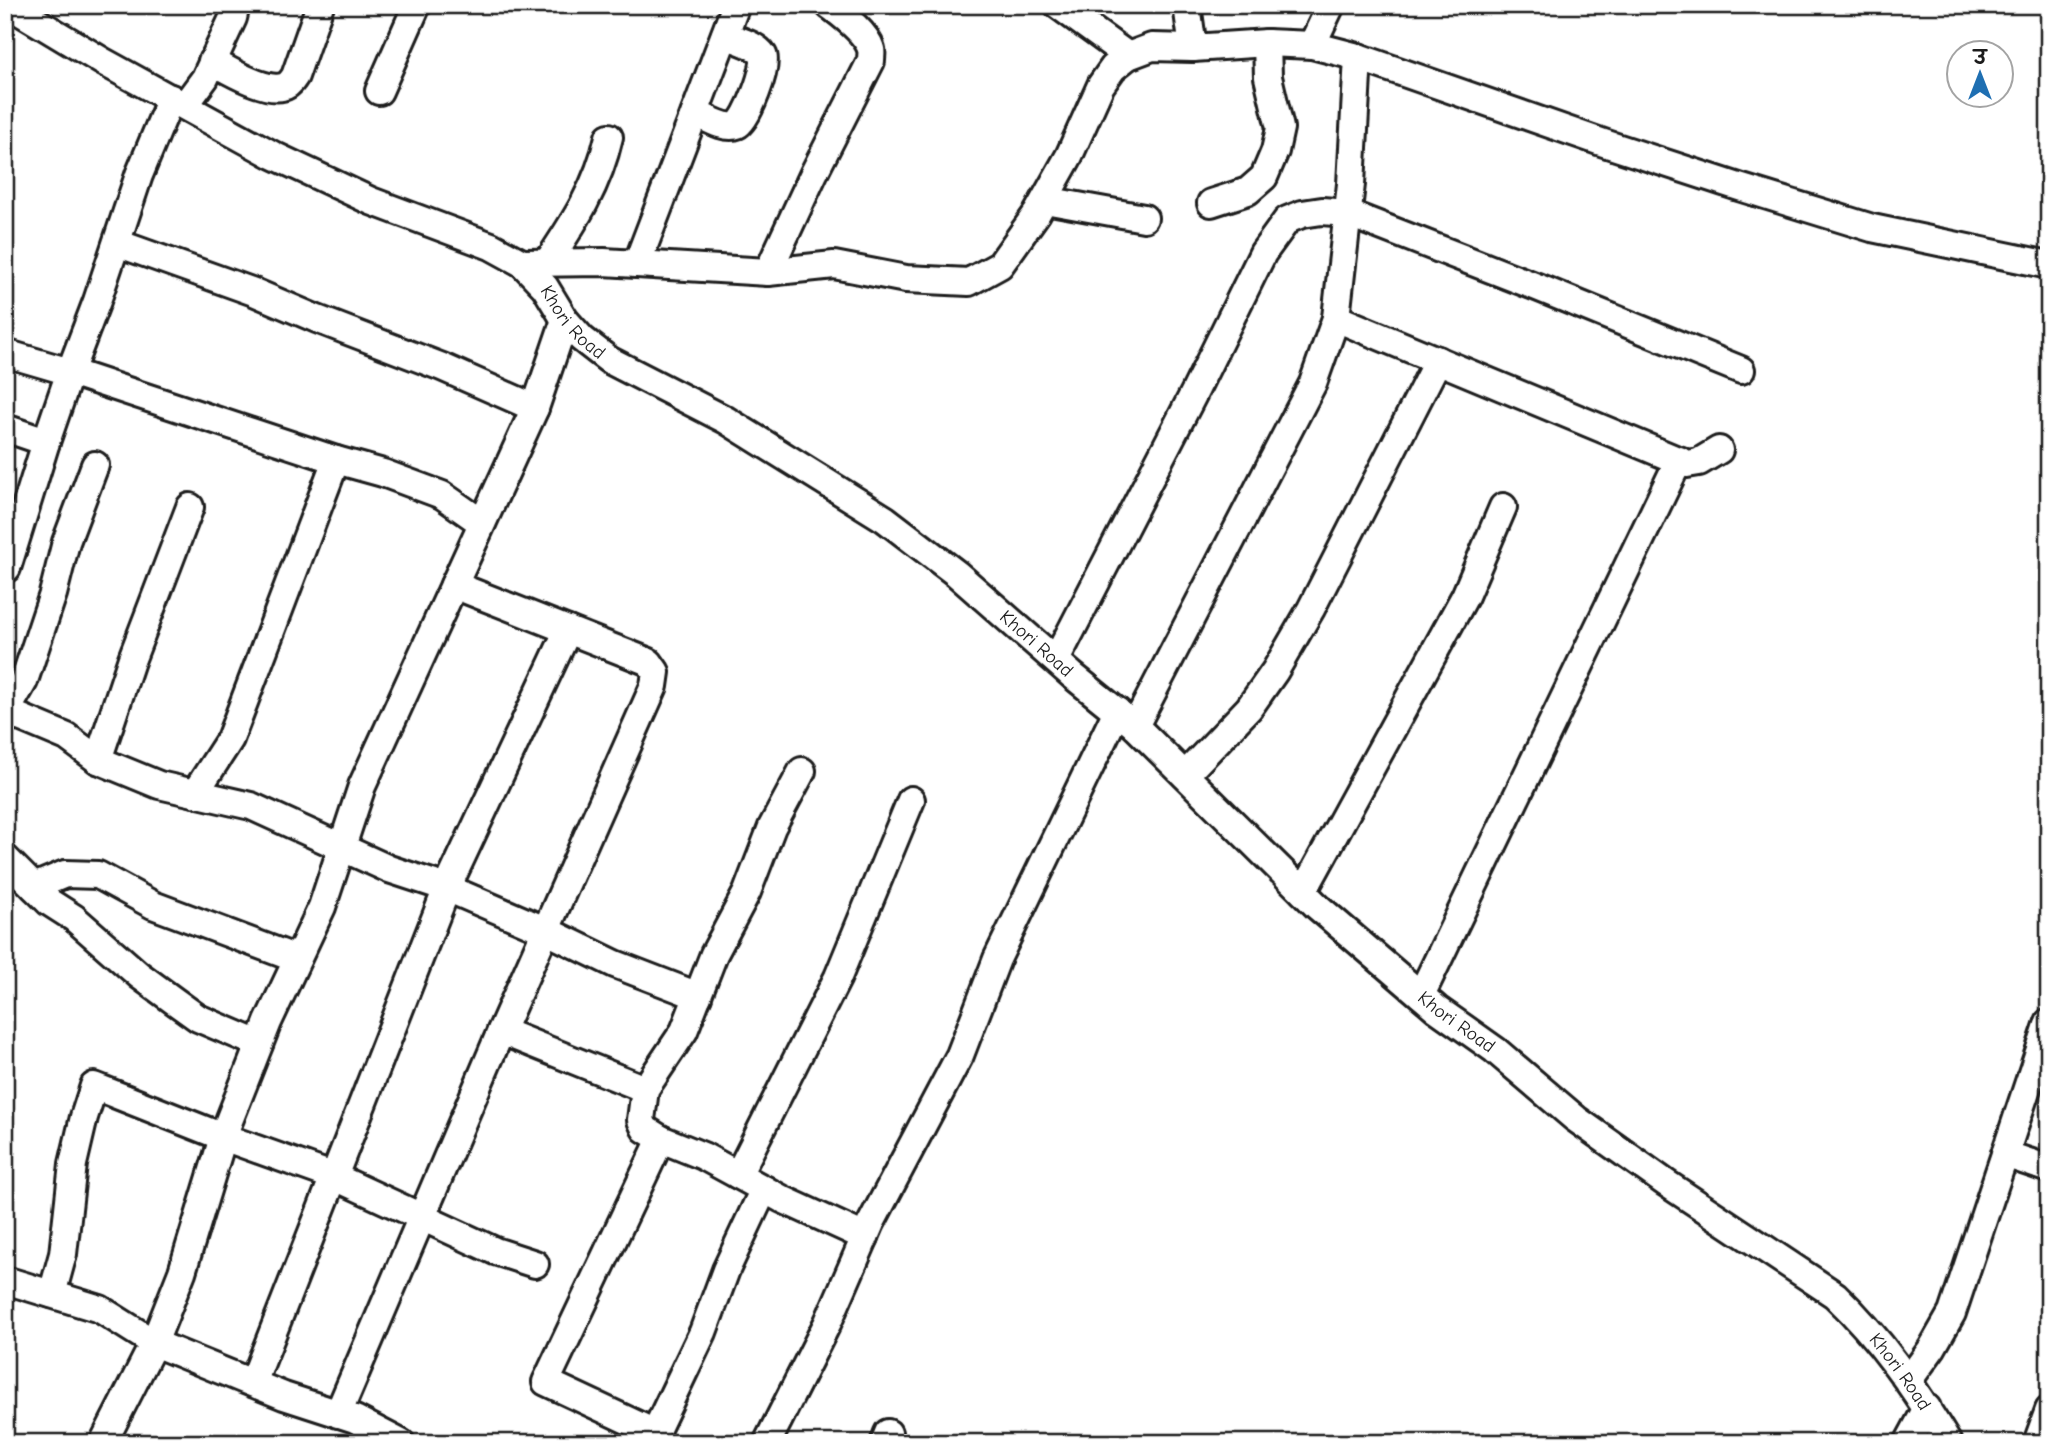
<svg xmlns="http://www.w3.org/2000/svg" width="2054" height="1448" font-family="'Comic Neue','Playpen Sans Deva',sans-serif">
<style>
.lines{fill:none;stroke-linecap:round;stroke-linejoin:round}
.minor-casing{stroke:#1c1c1c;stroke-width:32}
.minor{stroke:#fff;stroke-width:26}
.labels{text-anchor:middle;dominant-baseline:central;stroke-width:5;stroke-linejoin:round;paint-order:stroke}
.street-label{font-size:19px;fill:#1c1c1c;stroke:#fff}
</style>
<rect width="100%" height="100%" fill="#fff"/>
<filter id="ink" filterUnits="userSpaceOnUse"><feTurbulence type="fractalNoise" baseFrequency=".0143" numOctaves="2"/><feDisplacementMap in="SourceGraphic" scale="14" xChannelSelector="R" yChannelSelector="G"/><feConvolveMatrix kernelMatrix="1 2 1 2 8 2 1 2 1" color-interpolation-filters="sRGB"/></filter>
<g filter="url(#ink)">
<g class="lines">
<defs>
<g id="minor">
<path id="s1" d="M9,5L102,61L273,155L371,201L491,246L522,263L545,287L565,320L582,339L609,360L726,420L885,519L957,574L1072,675L1135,726L1318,907L1437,1009L1495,1050L1576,1119L1666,1183L1835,1295C1881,1339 1915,1389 1948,1443"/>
<path d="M1058,5L1128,56"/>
<path d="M1187,5L1193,48"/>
<path d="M1312,45L1358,57L1604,143L1739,187L1872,228L2049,265"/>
<path d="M212,61C227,70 265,92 282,87C288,86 292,81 295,76L320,5"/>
<path d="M379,91L417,5"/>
<path d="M185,105L205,78L233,18L236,5"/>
<path d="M695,113C705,117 725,130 737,125C747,121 769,65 763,55C756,44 736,40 725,35"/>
<path d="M1045,200L1144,218"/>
<path d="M1211,203L1248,191L1264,177L1275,151L1280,128L1268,77L1267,43"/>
<path d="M117,243L254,292L317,319L442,367L535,408"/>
<path d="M522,263L604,262L768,272L834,265L906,279L969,282L1000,265L1037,213L1069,156L1101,85L1113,68L1128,56L1152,47L1193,48L1267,43L1312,45L1331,5"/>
<path d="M547,263C575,221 598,186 609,137"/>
<path d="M637,264L736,5"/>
<path d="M768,272L814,173L871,61C871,57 872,52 871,49C866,32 842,15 829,5"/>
<path d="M1336,318L1687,464L1699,462L1719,450"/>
<path d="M5,353L70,372L97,301L139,175L171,98"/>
<path d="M5,428L46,442L7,568"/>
<path d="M46,442L70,372L336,460"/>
<path d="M1056,660L1194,393L1263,253L1287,220L1302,214L1322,211L1347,213L1537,287L1741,370"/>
<path d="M5,711L67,737L98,760L159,785L251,806L389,869L447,888L547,931L615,964L698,996"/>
<path d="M6,712L24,681L53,594L66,542L95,465"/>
<path d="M1135,726L1313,383L1336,318L1351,184L1358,57"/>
<path d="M98,760L131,661L190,507"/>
<path d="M802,771L772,827L747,892L714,954L684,1031L645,1089L641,1120L645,1129L661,1139L703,1156L782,1199L865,1237"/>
<path d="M1185,775L1249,708L1275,671L1311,609L1438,360"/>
<path d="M195,793L230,739L336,460L383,473L442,495L482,523"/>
<path d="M5,858L49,902L74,918L139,975L173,1000L198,1018L259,1044"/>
<path d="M34,887L65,874L98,875L153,905L297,959"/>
<path d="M1303,892L1465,596L1503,507"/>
<path d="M1421,995L1679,460"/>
<path d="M501,1031L645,1089"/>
<path d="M2005,1154L2049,1169"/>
<path d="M738,1175L838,977L911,800"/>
<path d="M5,1280L100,1309L154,1343L284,1396L355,1419L401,1443"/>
<path d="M52,1294L63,1254L73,1164L84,1117L94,1086L223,1137L335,1177L495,1251L535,1264"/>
<path d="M1909,1380L1932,1348L1952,1313L2049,1022"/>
<path d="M253,1383L447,888L568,630"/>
<path d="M338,1414L501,1031L654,686L656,672L649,662L454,585"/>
<path d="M655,1433L546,1382L661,1139"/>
<path d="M103,1443L154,1343L182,1272L225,1131L268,1022L322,907L362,786L535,408L565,320"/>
<path d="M650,1443L703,1332L726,1270L764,1189"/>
<path d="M767,1443L828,1322L871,1223L960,1055L997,959L1117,711"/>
<path d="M884,1443L888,1433"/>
<path d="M1908,1443L1927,1408"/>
<path d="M2037,1443L2049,1410"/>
</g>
</defs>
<use href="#minor" class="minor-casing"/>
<use href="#minor" class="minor"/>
</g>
</g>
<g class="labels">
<g class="street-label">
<text stroke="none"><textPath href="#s1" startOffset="654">Khori Road</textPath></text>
<text stroke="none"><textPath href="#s1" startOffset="1222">Khori Road</textPath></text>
<text stroke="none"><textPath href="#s1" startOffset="1788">Khori Road</textPath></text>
<text stroke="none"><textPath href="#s1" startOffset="2356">Khori Road</textPath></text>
</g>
</g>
<rect width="2054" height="1448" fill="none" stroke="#fff" stroke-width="28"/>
<rect x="14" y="14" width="2026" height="1420" fill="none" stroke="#1c1c1c" stroke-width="2.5" filter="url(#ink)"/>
<g transform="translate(1980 74)"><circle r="33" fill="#ffffff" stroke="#a4a4a4" stroke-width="2"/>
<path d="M0-5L12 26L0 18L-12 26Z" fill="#1f6fb2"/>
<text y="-10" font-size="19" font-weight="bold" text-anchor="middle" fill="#1c1c1c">उ</text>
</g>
</svg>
